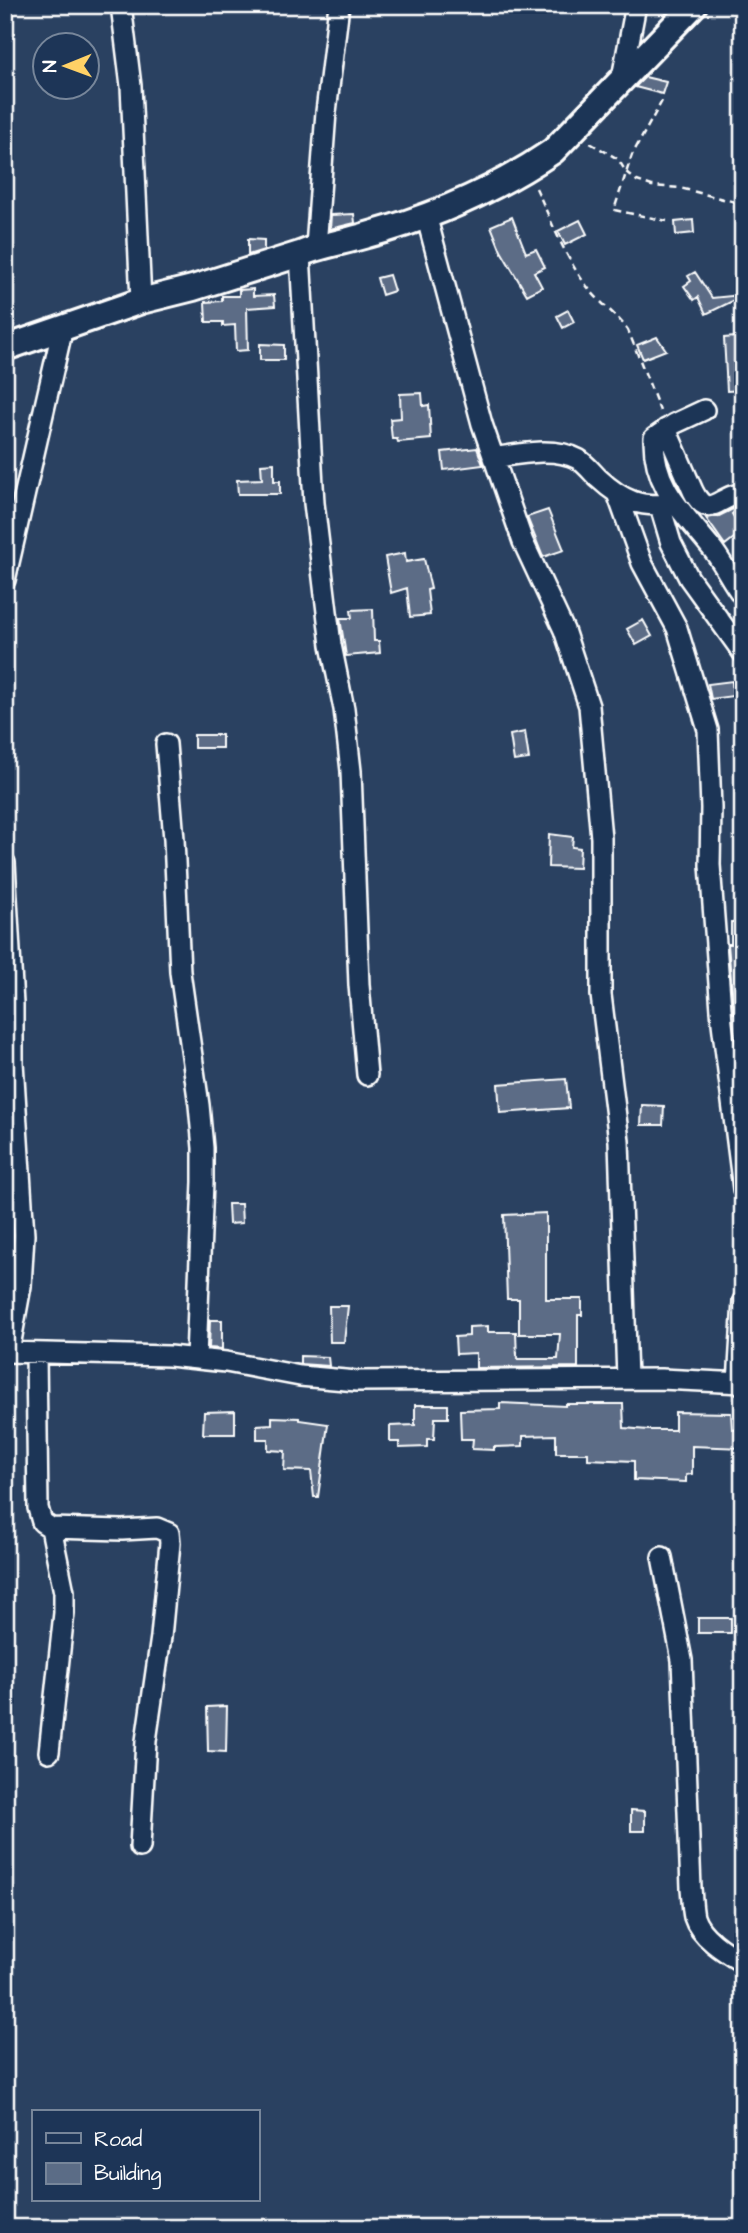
<svg xmlns="http://www.w3.org/2000/svg" width="748" height="2233" font-family="'Architects Daughter',sans-serif">
<style>
.building{fill:#5b6c86;stroke:#fff;stroke-width:2}
.lines{fill:none;stroke-linecap:round;stroke-linejoin:round}
.minor-casing{stroke:#fff;stroke-width:24}
.tertiary-casing{stroke:#fff;stroke-width:30}
.path{stroke:#fff;stroke-width:2.5;stroke-dasharray:7 5;stroke-linecap:butt}
.minor{stroke:#1d3557;stroke-width:19}
.tertiary{stroke:#1d3557;stroke-width:24}
</style>
<rect width="100%" height="100%" fill="#2a4161"/>
<filter id="ink" filterUnits="userSpaceOnUse"><feTurbulence type="fractalNoise" baseFrequency=".0143" numOctaves="2"/><feDisplacementMap in="SourceGraphic" scale="14" xChannelSelector="R" yChannelSelector="G"/><feConvolveMatrix kernelMatrix="1 2 1 2 8 2 1 2 1" color-interpolation-filters="sRGB"/></filter>
<g filter="url(#ink)">
<path class="building" d="M645,77L666,82L662,94L635,87Z
M354,214L355,223L330,229L331,215Z
M512,217L526,253L536,249L545,267L534,272L542,287L527,295L501,251L491,226Z
M580,220L587,234L565,245L558,231Z
M693,220L694,233L676,235L675,222Z
M248,239L264,240V250L248,255Z
M695,272L712,298L741,295V297L706,314L698,297L694,300L684,286L691,281L688,276Z
M389,275L394,291L382,295L377,278Z
M253,289V296L274,295L275,306L247,308L248,350L236,351L235,325L223,326V322H206L205,302L222,301V296H239V290Z
M568,310L574,322L563,328L557,316Z
M657,337L666,350L643,359L637,345Z
M735,337L739,377H743V390L727,391L724,338Z
M260,344L284,345V360H260Z
M422,393L423,406L429,405L431,439L398,442L397,439H392L390,419L401,418L400,394Z
M477,448L483,465L444,470L442,452Z
M274,463V481H280V494H238L237,480L262,479L261,464Z
M735,508L737,510L732,514L743,531L725,545L706,518L719,516Z
M548,510L564,550L543,557L527,517Z
M405,553L406,562L424,559L431,589L427,590L430,615L410,617L407,588L391,593L385,557Z
M373,609L374,641H379L380,653L346,656L340,618H352L351,610Z
M643,620L652,636L636,645L627,629Z
M732,681L733,696L711,699L708,684Z
M525,732L529,759L514,761L510,735Z
M194,735H222V748H194Z
M549,834L573,837L572,847L580,848L579,868L548,867Z
M731,922H743V1013H734L728,944H731Z
M566,1079L569,1108L500,1113L498,1084Z
M642,1105L664,1106L663,1125H641Z
M228,1204H241L242,1223L229,1224Z
M546,1213V1299H582V1315H578V1367L476,1368V1353L456,1354L455,1337L469,1336V1327L488,1326V1332H516L517,1359H558L560,1334H519V1299H507L504,1215Z
M329,1306H348L344,1342H330Z
M210,1320H222V1349L209,1348Z
M300,1356L328,1357L329,1366L300,1364Z
M500,1403L566,1406V1404H623L624,1428L648,1430H675V1412L731,1413L732,1429H743V1448L692,1446V1474L686,1475V1482L634,1480V1461L588,1459V1453H556V1435L523,1436V1446L494,1447V1450L472,1449L473,1439H461L460,1410L500,1409Z
M415,1405H448V1418H435L434,1439H427V1447L399,1448V1442H390V1426L415,1425Z
M235,1411V1434H203L204,1412Z
M272,1417L299,1418V1420L328,1424L318,1497H314L311,1471L284,1470L285,1451L268,1450V1439H257V1425L272,1424Z
M698,1618H731V1633H698Z
M227,1706L226,1752L208,1751L207,1707Z
M631,1810L645,1811V1831H631Z"/>
<g class="lines">
<defs>
<path id="minor" d="M121,5L131,86L141,301
M622,78L636,5
M426,215L482,424L523,542L564,630L589,706L601,838V995L619,1141L627,1379
M316,247L326,112L339,5
M300,254L314,503L331,645L344,709L351,771L359,985L367,1075
M704,410L674,424L654,438C653,486 682,511 710,546C723,561 730,580 743,596
M666,429L693,491C709,523 720,493 743,494
M493,458C519,454 554,446 578,459C585,463 592,472 598,478C623,501 641,509 675,503
M618,496L642,563L677,628L708,730L711,808L710,865L722,1023L743,1189
M660,506L671,543L689,578L743,653
M5,580L63,327
M166,744L174,839L180,972L199,1105L203,1148V1182L196,1358
M5,863L13,1004V1062L24,1235L21,1286L9,1352
M5,1352L169,1356L226,1362L300,1376L357,1381L661,1379L743,1383
M36,1354L38,1508L42,1522L51,1528L122,1530L157,1528L169,1533L170,1543L161,1637L146,1741L140,1847
M738,1383L743,1301
M662,1557L682,1660L691,1888C692,1897 692,1908 694,1917C700,1937 725,1952 743,1963
M49,1752L64,1613V1592L51,1528"/>
<path id="tertiary" d="M5,348L141,301L193,288L300,254C322,245 345,242 367,235C433,217 497,189 553,151L694,5"/>
</defs>
<use href="#minor" class="minor-casing"/>
<use href="#tertiary" class="tertiary-casing"/>
<path class="path" d="M662,101L632,155L614,210L667,221
M590,143L618,159L626,172L637,181L652,186L680,188L743,204
M536,188C552,222 566,261 590,290C602,305 617,315 628,330L660,411"/>
<use href="#minor" class="minor"/>
<use href="#tertiary" class="tertiary"/>
</g>
</g>
<rect width="748" height="2233" fill="none" stroke="#1d3557" stroke-width="28"/>
<rect x="14" y="14" width="720" height="2205" fill="none" stroke="#fff" stroke-width="2.5" filter="url(#ink)"/>
<rect x="32" y="2110" width="228" height="91" fill="#1d3557" stroke="#77869a" stroke-width="2"/>
<rect x="46" y="2133" width="35" height="10" fill="#1d3557" stroke="#77869a" stroke-width="2"/>
<text x="94" y="2146" font-size="21" fill="#ffffff">Road</text>
<rect x="46" y="2163" width="35" height="21" fill="#5b6c86" stroke="#77869a" stroke-width="2"/>
<text x="94" y="2180" font-size="21" fill="#ffffff">Building</text>
<g transform="translate(66 66) rotate(269)"><circle r="33" fill="#1d3557" stroke="#77869a" stroke-width="2"/>
<path d="M0-5L12 26L0 18L-12 26Z" fill="#ffd166"/>
<text y="-10" font-size="19" font-weight="bold" text-anchor="middle" fill="#ffffff">N</text>
</g>
</svg>
